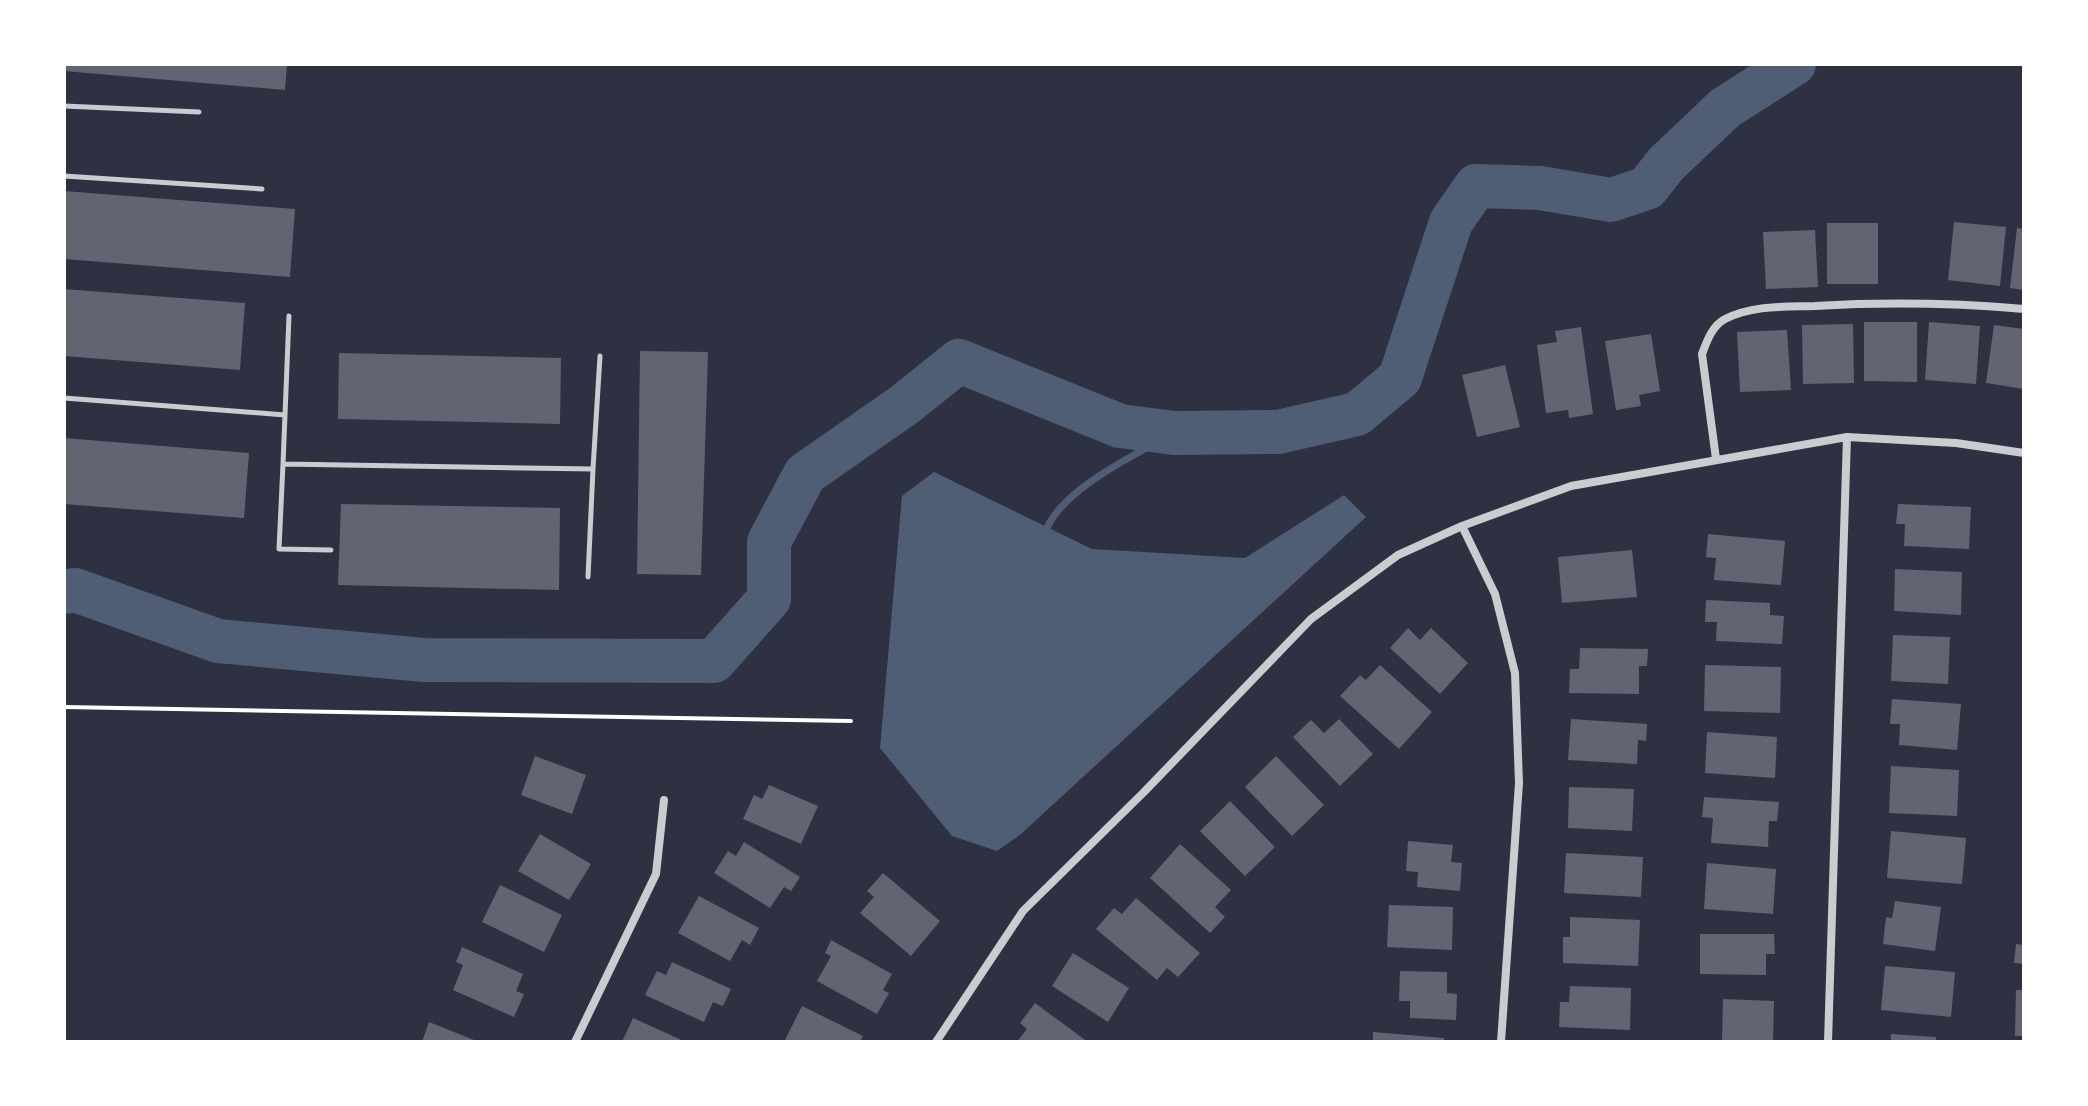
<svg xmlns="http://www.w3.org/2000/svg" width="2088" height="1106" font-family="'IBM Plex Sans',sans-serif">
<style>
.water{fill:#4f5d75}
.lines{fill:none;stroke-linecap:round;stroke-linejoin:round}
.stream{stroke:#4f5d75;stroke-width:7}
.river{stroke:#4f5d75;stroke-width:44}
.building{fill:#626471}
.path{stroke:#fff;stroke-width:4}
.service{stroke:#caccd0;stroke-width:5}
.minor{stroke:#caccd0;stroke-width:8}
</style>
<rect width="100%" height="100%" fill="#2d3142"/>
<path class="water" d="M934,472L1092,549L1245,558L1344,495L1366,517L1021,834L997,851L952,836L880,748L902,496Z"/>
<g class="lines">
<path class="stream" d="M1045,533C1059,490 1135,455 1174,433"/>
<path class="river" d="M64,592L75,590L218,641L424,660L714,661L769,599V542L805,474L904,405L959,361L1120,426L1174,433L1278,432L1357,414L1400,378L1451,222L1476,186L1540,188L1611,200L1647,188L1666,164L1725,108L1794,64"/>
</g>
<path class="building" d="M65,64H287L285,90L64,71Z
M64,191L295,209L290,277L64,259Z
M1954,222L2006,227L2000,286L1948,280Z
M1827,223H1878V284H1827Z
M2017,228L2024,229V290L2010,288Z
M1815,230L1818,287L1766,289L1763,232Z
M64,289L245,303L240,370L64,356Z
M1864,322H1917V382L1864,381Z
M1929,322L1980,326L1976,384L1925,380Z
M1853,324L1854,383L1803,384L1802,325Z
M1994,325L2024,329V389L1986,383Z
M1581,327L1593,414L1569,418L1568,410L1546,413L1537,345L1557,342L1555,331Z
M1787,330L1791,390L1740,392L1737,332Z
M1651,334L1660,391L1639,395L1641,406L1616,410L1605,341Z
M640,351L708,352L701,575L637,574Z
M339,353L561,358L560,424L338,419Z
M1505,365L1520,427L1477,437L1462,375Z
M64,438L249,453L244,518L64,504Z
M341,504L560,508L559,590L338,585Z
M1898,504L1971,507L1969,549L1904,546L1905,524H1896Z
M1708,534L1785,541L1781,585L1714,580L1716,558L1706,557Z
M1632,550L1637,597L1562,603L1558,557Z
M1895,569L1962,572L1961,615L1894,611Z
M1706,600L1770,603V615L1784,616L1782,644L1716,641L1717,622H1705Z
M1408,628L1420,640L1431,628L1468,663L1440,694L1390,648Z
M1893,635L1950,637L1948,684L1891,681Z
M1580,648L1648,649L1647,666H1639V694L1569,693L1570,669H1579Z
M1380,665L1432,712L1399,749L1340,696L1360,675L1366,680Z
M1705,665L1781,667L1780,713L1704,711Z
M1892,699L1961,704L1957,750L1899,745L1900,724H1890Z
M1339,719L1373,754L1340,786L1293,737L1311,720L1324,733Z
M1571,719L1647,724L1646,741L1638,740L1637,764L1568,760Z
M1707,732L1777,737L1775,778L1705,773Z
M535,756L586,775L572,814L521,795Z
M1276,756L1324,805L1292,836L1245,787Z
M1891,766L1959,770L1957,816L1889,813Z
M769,785L818,806L801,844L743,819L754,795L762,799Z
M1569,787L1634,789L1632,831L1568,828Z
M1704,797L1779,802L1777,821H1769L1768,847L1711,843L1713,818L1702,817Z
M1230,801L1275,847L1245,876L1200,831Z
M1891,831L1966,838L1962,884L1887,878Z
M540,834L591,864L569,900L518,871Z
M1408,841L1453,845L1451,862L1462,863L1460,891L1417,887L1418,872L1406,871Z
M744,842L800,877L791,891L784,887L770,908L714,873L728,851L736,856Z
M1180,844L1231,890L1215,907L1225,917L1210,933L1150,878Z
M1566,853L1643,857L1641,897L1564,893Z
M1707,863L1776,869L1773,914L1704,909Z
M883,873L940,921L911,956L860,913L874,897L867,891Z
M500,885L562,915L544,952L482,922Z
M699,896L759,928L750,945L742,940L730,961L678,933Z
M1136,898L1200,953L1178,977L1167,968L1157,980L1096,929L1114,908L1122,914Z
M1895,901L1941,907L1935,951L1883,944L1886,917L1892,918Z
M1389,905L1453,907L1452,950L1387,947Z
M1570,917L1640,920L1638,966L1563,963V937H1570Z
M1700,934H1774L1775,954H1766V975L1700,974Z
M831,940L892,974L883,990L889,993L877,1014L817,981L831,956L825,953Z
M2016,944L2024,945V964L2014,963Z
M462,947L523,974L516,991L524,994L514,1017L453,990L463,965L456,962Z
M1073,953L1129,988L1108,1022L1052,986Z
M672,962L731,989L723,1006L713,1002L704,1022L645,995L657,971L666,975Z
M1885,966L1955,972L1951,1017L1881,1010Z
M1400,971L1447,972V993L1457,994L1456,1020L1410,1018V1001H1399Z
M1570,986L1631,988L1630,1030L1559,1027L1560,1002H1569Z
M2016,990H2024V1036H2015Z
M1723,999L1774,1001L1773,1042H1722Z
M1035,1003L1088,1042H1017L1027,1029L1020,1023Z
M802,1006L863,1036L860,1042H784Z
M633,1018L686,1042H622Z
M429,1022L479,1042H422Z
M1373,1032L1444,1038V1042H1373Z
M1891,1034L1936,1037V1042H1891Z"/>
<g class="lines">
<path class="path" d="M64,707L851,721"/>
<path class="service" d="M64,106L199,112
M64,176L262,189
M64,398L285,415L283,464L593,469L588,577
M285,415L289,316
M283,464L279,549L331,550
M593,469L600,356"/>
<path class="minor" d="M1716,459L1702,354C1707,341 1712,326 1725,319C1753,305 1784,307 1815,306C1885,302 1954,303 2024,309
M1462,526L1495,594L1515,673L1519,783L1501,1042
M575,1042L656,874L664,800
M936,1042L1023,911L1144,792L1311,619L1398,555L1462,526L1571,486L1847,437L1956,443L2024,453
M1828,1042L1847,437"/>
</g>
<rect width="2088" height="1106" fill="none" stroke="#ffffff" stroke-width="132"/>
</svg>
